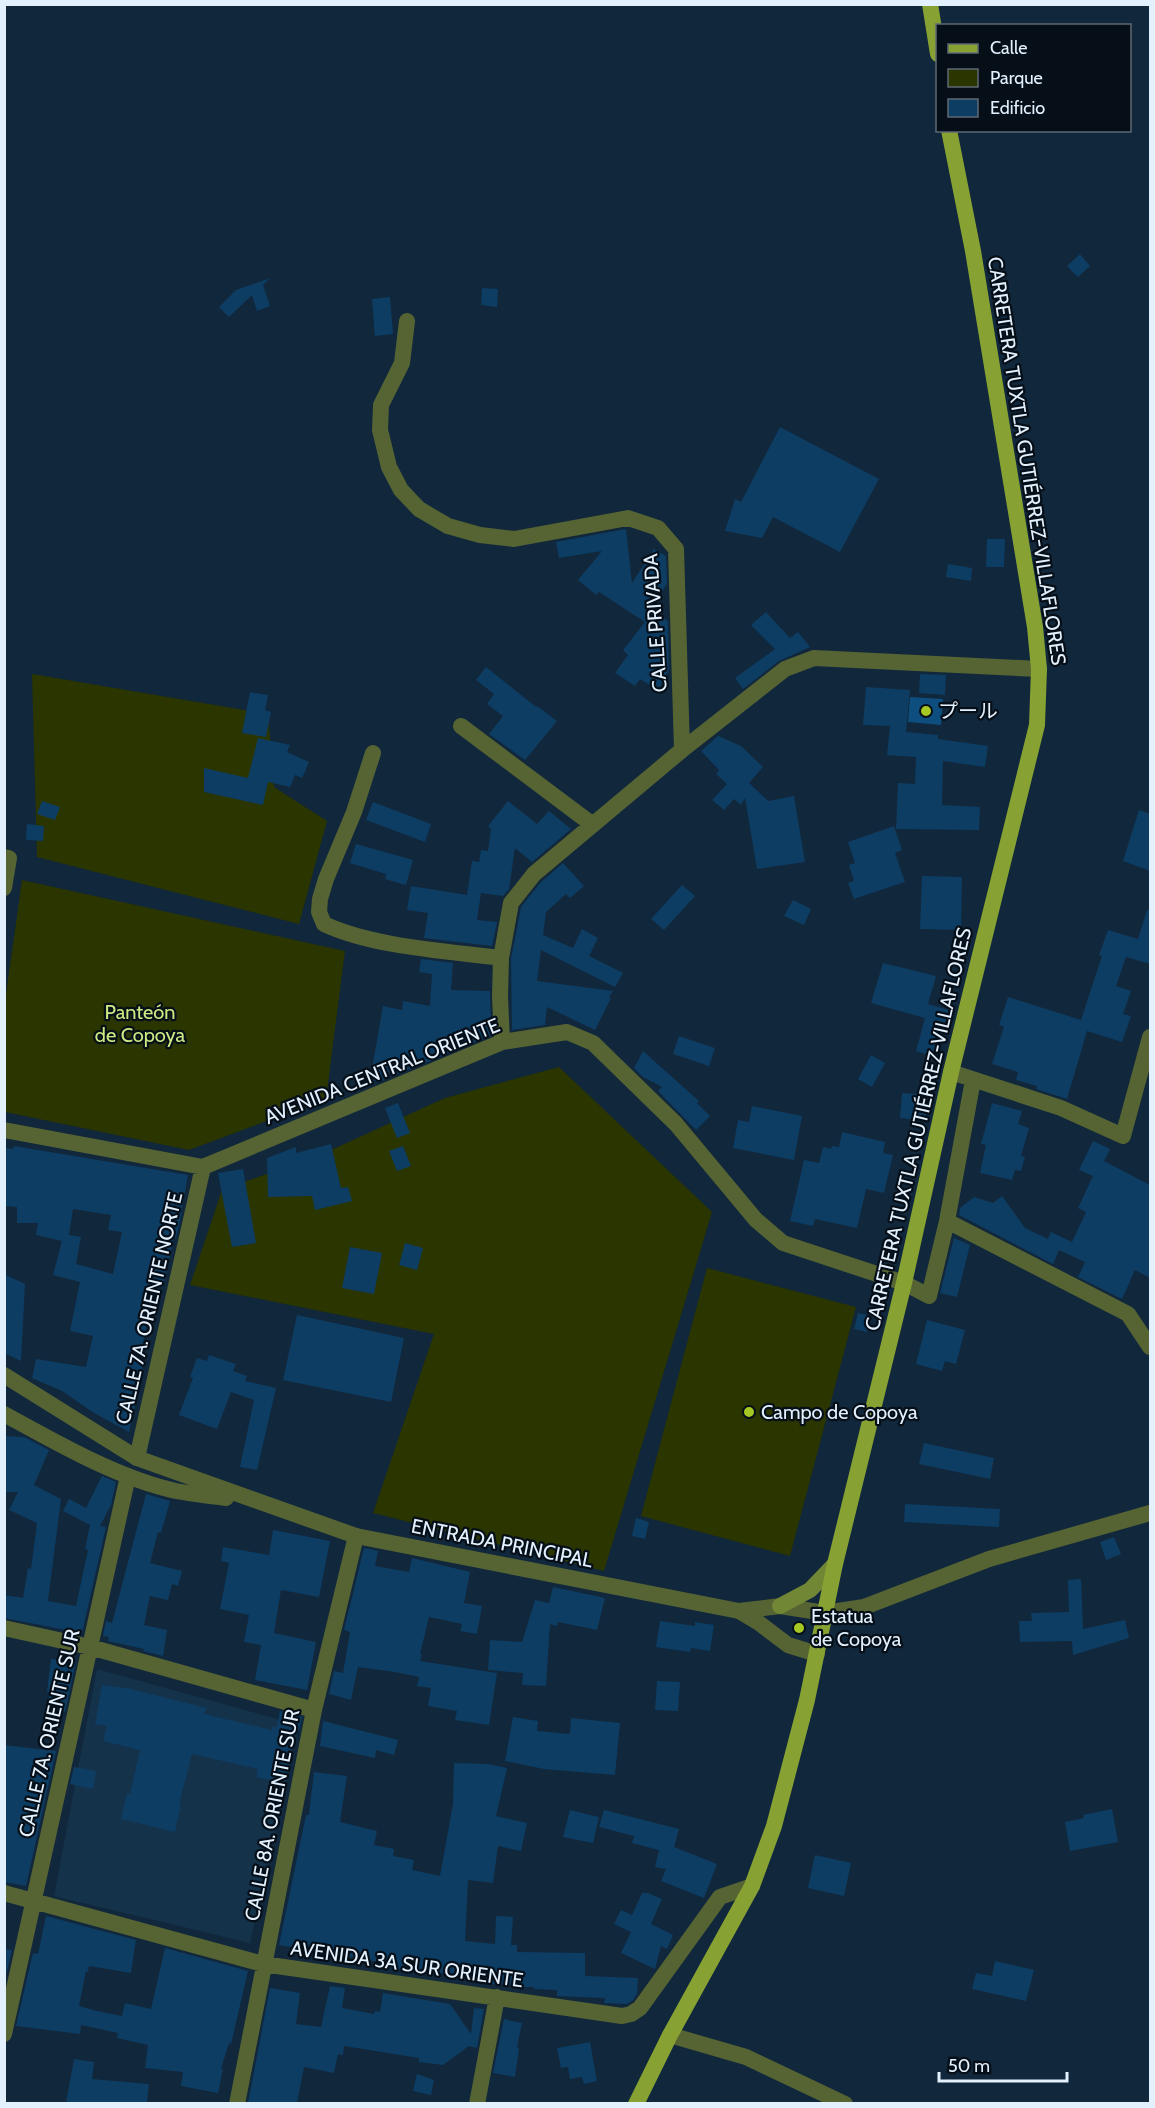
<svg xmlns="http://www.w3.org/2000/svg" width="1155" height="2108" font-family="Cabin,'Noto Sans JP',sans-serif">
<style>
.built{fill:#15324b}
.green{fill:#2a3500}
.water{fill:#0d4e7f}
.building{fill:#0e3d63;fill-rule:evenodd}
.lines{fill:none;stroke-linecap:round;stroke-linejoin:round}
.minor{stroke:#566433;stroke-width:16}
.tertiary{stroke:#566433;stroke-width:16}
.secondary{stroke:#728735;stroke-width:16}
.primary{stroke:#87a233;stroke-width:16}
.poi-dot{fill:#a5c823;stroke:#060f18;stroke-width:2}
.labels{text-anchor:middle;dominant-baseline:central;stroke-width:4.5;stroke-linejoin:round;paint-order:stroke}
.street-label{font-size:20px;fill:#e3f1ff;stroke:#060f18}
.poi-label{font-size:20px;fill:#e3f1ff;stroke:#060f18;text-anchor:start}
.park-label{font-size:20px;fill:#ceea83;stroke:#060f18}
</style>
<rect width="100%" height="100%" fill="#11273b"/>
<path class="built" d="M97,1669L299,1725L250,1943L54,1896Z"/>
<path class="green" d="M32,674L268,714L274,787L327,821L299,924L37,857Z
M22,880L345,951L326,1099L189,1150L5,1112V1001Z
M559,1067L712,1212L604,1571L373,1513L434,1334L190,1285L222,1190L320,1155L445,1098Z
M707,1268L856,1307L790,1556L641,1516Z"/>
<path class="water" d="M910,697L943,699L941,725L908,722Z"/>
<path class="building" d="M1080,254L1090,266L1078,277L1067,266Z
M270,278L263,285L270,306L257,311L252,295L229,317L219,307L236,290Z
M482,288L498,289L497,307L481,305Z
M390,297L393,334L375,336L372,299Z
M780,427L879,479L840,552L773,517L762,538L725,531L735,499L741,502Z
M626,529L632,583L654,549L666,556L667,584L650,608L668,621L669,670L658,690L640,679L635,686L615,673L628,655L623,650L645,622L599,592L596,595L578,580L602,551L559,558L556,542Z
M987,539H1005L1004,567H986Z
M948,564L972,568L971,581L946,577Z
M766,612L790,638L798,632L810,647L779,661L743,689L735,678L775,649L751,625Z
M486,667L536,707L537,706L557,721L525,760L489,734L503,716L487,704L494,694L476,680Z
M920,674L946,675L945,695L919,693Z
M866,687L910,690L906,732L938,735V739L988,746L985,767L943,761L942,805L980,807L979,830L896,829L898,783L915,784L916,757L887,755L890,726L863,725Z
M250,692L268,695L265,710L271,712L266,737L242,733Z
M718,736L741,746L763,767L749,783L768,801L794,796L805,862L757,869L745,798L741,805L734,799L724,810L712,800L727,784L716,774L719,770L701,751Z
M258,738L290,745L287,752L309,762L302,778L295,775L290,787L268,782L263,805L204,792V768L248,778Z
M42,801L60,807L55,820L37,814Z
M508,801L537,824L549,811L571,829L532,862L515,848L509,889L503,896L481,893L477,920L497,922L492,946L424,938L428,913L407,910L411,886L467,895L472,861L479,862L481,850L488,851L491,829L488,826Z
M373,802L431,824L425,842L366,820Z
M1139,810L1150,814V871L1123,861Z
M27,824L44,826L43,841L26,840Z
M894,826L902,850L895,853L905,882L854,899L848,883L854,881L849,865L855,863L848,842Z
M356,844L413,860L406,885L385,879L386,874L350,863Z
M563,863L584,886L570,898L566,894L546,912L543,935L573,948L582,929L598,938L589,956L623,973L615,987L541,950L537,981L613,991L609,997L611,998L595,1030L547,1007L545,1025L512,1030L511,959L521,907L540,883Z
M922,876L962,877L961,930L920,929Z
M682,885L695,896L664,930L651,919Z
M793,900L811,909L804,925L784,916Z
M1147,910H1150V964L1126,957L1116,986L1131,991L1123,1014L1131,1016L1122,1042L1087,1031L1067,1099L1036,1089L1037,1086L1016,1080L1018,1072L992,1064L1004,1027L999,1025L1008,997L1081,1020L1102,956L1099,955L1108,930L1138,939Z
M421,959L453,963L451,990L490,991L491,1035L425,1063L413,1061L411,1068L398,1074L386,1072L388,1078L379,1082L370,1080L383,1006L402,1010L403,1001L430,1006L432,974L419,972Z
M883,963L936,976L928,1004L949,1010L935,1057L916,1051L925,1018L871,1003Z
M679,1036L715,1048L709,1066L673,1054Z
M643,1051L699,1101L697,1103L710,1116L696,1130L658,1091L662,1087L643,1077L634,1068Z
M871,1055L885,1063L872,1087L858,1079Z
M902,1093L928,1095L926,1121L900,1118Z
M398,1103L410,1133L397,1138L385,1108Z
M992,1103L1022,1111L1018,1124L1029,1128L1021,1156L1025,1157L1021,1171L1015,1170L1012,1180L980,1173L986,1145L981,1144Z
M752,1106L802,1116L794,1160L733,1148L738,1120L749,1122Z
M842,1132L885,1142L883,1153L893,1155L884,1193L866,1189L857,1228L815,1219L813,1226L790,1221L804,1160L819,1163L823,1147L831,1149L832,1146L839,1147Z
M1093,1141L1110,1149L1104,1161L1150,1185V1278L1135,1270L1122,1299L1078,1277L1085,1262L1059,1250L1053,1264L959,1215L960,1208L974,1197L993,1203L1002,1196L1025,1228L1048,1239L1051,1232L1072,1242L1086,1212L1078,1208L1093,1176L1079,1170Z
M331,1144L341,1188L348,1187L352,1201L315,1210L312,1196L268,1197L267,1158L296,1147V1153Z
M14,1146L188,1175L180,1221L176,1238L174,1237L164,1283H160L155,1304L151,1303L139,1362L143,1363L141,1379L129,1432L94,1413L62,1391L32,1378L36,1359L86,1367L93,1336L70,1331L80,1282L53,1275L62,1241L36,1235L38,1223H17V1207L4,1206V1148L13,1149ZM73,1209L111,1215L108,1230L122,1232L113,1274L76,1264L81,1237L69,1235Z
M403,1146L411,1166L397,1171L389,1151Z
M243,1169L256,1243L232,1247L218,1173Z
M954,1238L970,1245L957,1297L940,1293Z
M405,1243L423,1248L417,1270L399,1265Z
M350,1247L382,1253L374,1294L342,1288Z
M4,1274L25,1284L21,1361L4,1353Z
M858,1313L871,1316L867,1332L854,1329Z
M297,1315L404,1338L391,1402L283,1380Z
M927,1320L965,1330L956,1364L945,1361L942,1371L916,1364Z
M209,1355L236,1364L233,1371L247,1376L245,1381L276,1388L257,1470L240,1467L254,1400L231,1392L217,1429L179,1415L193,1378L190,1377L197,1358L207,1361Z
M4,1436L24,1437L49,1450L34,1485L61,1499L48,1601L76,1606L88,1550L85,1549L90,1525L63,1511L69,1499L86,1508L102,1476L116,1482L111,1505L100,1526L106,1527L82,1633L4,1618V1595L23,1598L28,1568L31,1569L37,1523L9,1510L18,1492H4Z
M924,1443L994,1458L990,1479L919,1464Z
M146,1494L170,1501L161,1533L158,1532L150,1563L182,1571L178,1586L172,1584L168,1600L150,1596L144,1625L167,1630L163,1656L143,1651L144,1649L108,1641L109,1637L103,1636L106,1621L112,1623Z
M905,1504L1000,1509L999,1527L904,1522Z
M636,1518L649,1522L645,1539L632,1536Z
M273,1530L330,1541L319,1597L281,1590L274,1633L316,1642L307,1690L255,1680L261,1645L244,1642L249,1615L220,1609L229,1563L221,1561L223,1547L269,1555Z
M1114,1537L1121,1554L1106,1560L1100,1542Z
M364,1548L378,1551L375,1566L409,1572L412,1558L470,1572L464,1603L482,1606L477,1634L460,1631L462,1624L429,1617L420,1654H422L420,1661L497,1673L489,1725L455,1720L457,1711L428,1706L431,1688L417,1686L419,1677L395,1672L358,1667L351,1700L329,1694L334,1671L343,1673L350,1632L344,1630Z
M1081,1579L1083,1629L1125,1620L1129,1638L1073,1655L1072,1641L1020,1642L1019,1621H1032L1031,1613L1069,1612L1068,1580Z
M553,1587L605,1598L597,1630L558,1622L557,1626L550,1624L546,1686L522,1685L523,1673L488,1670L490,1640L522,1642L535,1600L549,1603Z
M660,1621L695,1626V1622L714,1625L710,1651L691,1648L690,1652L656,1647Z
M51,1659L76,1662L65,1712L47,1710L50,1692H47Z
M657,1681L680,1682L678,1711L655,1710Z
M102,1685L131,1689L206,1708L204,1714L272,1730V1727H277L280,1711L302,1717L299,1731L294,1730L284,1783L256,1777L258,1769L192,1754L179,1804H181L175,1832L121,1819L127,1793L130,1794L140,1750L103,1741L107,1726L95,1724Z
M513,1717L538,1721L537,1731L570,1734L571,1718L620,1723L615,1775L544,1769L505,1761Z
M323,1721L398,1740L394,1755L376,1750L375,1758L320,1746Z
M4,1745L56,1751L26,1886L4,1882Z
M454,1763L488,1764L507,1768L496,1816L527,1823L521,1851L498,1846L493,1883L468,1880L465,1941L495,1944L496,1916L513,1917L511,1945H517V1952L585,1953V1976L638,1978L637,1994L633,2000L627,2004L604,2003L605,1998L557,1996V1990L534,1989V1987H516V1985L485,1984V1977L378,1967L379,1962L279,1945L306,1815H309L314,1772L347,1776L340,1822L377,1831L374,1845L394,1849L393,1856L414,1860L412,1870L440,1876L453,1804Z
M74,1767L96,1771L93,1789L70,1784Z
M1112,1809L1118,1842L1070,1851L1065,1822L1084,1818L1083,1815Z
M570,1810L599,1817L593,1843L563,1837Z
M604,1810L679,1829L674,1847L717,1864L704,1898L661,1881L666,1869L655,1867L659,1850L632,1843L634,1836L599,1827Z
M815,1855L851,1863L844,1896L808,1888Z
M642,1893H648L662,1899L651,1924L673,1935L667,1949L661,1946L655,1969L621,1953L631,1932L614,1924L621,1910L632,1915Z
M46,1916L136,1940L131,1973L89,1966L88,1972L86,1971L79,2006L97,2011L122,2016L125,2003L151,2009L165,1948L248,1971L231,2044L229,2043L221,2069H223L218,2093L181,2086L183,2072L145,2068L148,2045L117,2038L118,2033L81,2025L80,2034L16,2026L33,1953L38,1954Z
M4,1949L12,1950L4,1983Z
M995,1961L1034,1970L1026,2001L972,1989L976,1973L992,1976Z
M330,1986L345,1988L342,2008L374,2014L375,2011L380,2012L383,1993L450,2004L471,2034L474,2008L484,2009L477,2048L469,2046L443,2065L419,2062V2058L344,2046L343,2055L338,2054L334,2073L304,2067L297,2103H248L270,1988L300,1993L296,2024L321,2027Z
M504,2019L522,2023L517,2047L519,2048L515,2077L493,2073Z
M590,2042L597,2081L584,2084L582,2077L570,2079L568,2067L561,2068L557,2048Z
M74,2059L94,2062L92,2079L149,2084L147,2103H66Z
M417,2074L434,2080L431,2095L413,2091Z"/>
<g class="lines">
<path class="minor" d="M407,321L402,363L381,405L380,430L389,467L401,490L419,509L448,526L480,535L514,539L628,518L658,528L676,549L682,750
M461,726L593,825
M373,753L354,812L326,879L320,899L319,912L324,924C373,947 447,951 501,958
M4,857L9,858L4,888
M502,1042L500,996L501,958L511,903L534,874L682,750L785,669L814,658L1039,669
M951,1072L1061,1108L1123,1136L1150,1037
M4,1130L203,1167L502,1042L567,1032L593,1043L676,1124L756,1220L783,1243L904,1283L929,1296L947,1221L973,1080
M947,1221L1128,1314L1150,1347
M137,1458L203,1167
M739,1611L780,1606L825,1613L864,1607L989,1559L1150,1513
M739,1611L759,1623L788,1645L817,1654
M4,1628L90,1647L314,1710
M4,1893L263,1964L622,2016L631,2014L640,2008L720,1897L752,1886
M4,2034L128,1476
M670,2035L746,2057L845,2104
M237,2104L314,1710L356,1536
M477,2104L497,1997"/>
<path class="tertiary" d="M4,1375L137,1458L356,1536L739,1611
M4,1414C55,1442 119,1479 176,1491C192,1494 209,1496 226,1498"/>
<path class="secondary" d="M780,1606L810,1590L835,1564"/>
<path class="primary" d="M930,4L938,54
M636,2104L670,2035L752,1886L774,1826L807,1700L835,1564L904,1283L951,1072L1037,725L1039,669L1035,627L973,251L949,130"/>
</g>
<g class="poi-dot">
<circle cx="926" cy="711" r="6"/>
<circle cx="749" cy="1412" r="6"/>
<circle cx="799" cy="1628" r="6"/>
</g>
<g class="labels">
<g class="street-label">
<text transform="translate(1027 461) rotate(81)">CARRETERA TUXTLA GUTIÉRREZ-VILLAFLORES</text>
<text transform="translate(655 623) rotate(-94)">CALLE PRIVADA</text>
<text transform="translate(382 1071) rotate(-22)">AVENIDA CENTRAL ORIENTE</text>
<text transform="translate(918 1129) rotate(-77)">CARRETERA TUXTLA GUTIÉRREZ-VILLAFLORES</text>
<text transform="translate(149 1308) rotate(-77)">CALLE 7A. ORIENTE NORTE</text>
<text transform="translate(502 1543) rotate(11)">ENTRADA PRINCIPAL</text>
<text transform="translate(49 1733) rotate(-77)">CALLE 7A. ORIENTE SUR</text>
<text transform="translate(272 1815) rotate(-79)">CALLE 8A. ORIENTE SUR</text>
<text transform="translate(407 1964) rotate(8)">AVENIDA 3A SUR ORIENTE</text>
</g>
<g class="poi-label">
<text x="938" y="711">プール</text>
<text x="761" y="1412">Campo de Copoya</text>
<text x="811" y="1616">Estatua<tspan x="811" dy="23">de Copoya</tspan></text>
</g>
<g class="park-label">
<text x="140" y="1012">Panteón<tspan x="140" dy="23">de Copoya</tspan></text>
</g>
</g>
<rect width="1155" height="2108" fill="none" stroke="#e3f1ff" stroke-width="12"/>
<rect x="936" y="24" width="195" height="108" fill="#060f18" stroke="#5e6974" stroke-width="1.5"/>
<rect x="948" y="44" width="30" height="9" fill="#87a233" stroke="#5e6974" stroke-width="1.5"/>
<text x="990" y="54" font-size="18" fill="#e3f1ff">Calle</text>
<rect x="948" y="69" width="30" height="18" fill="#2a3500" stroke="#5e6974" stroke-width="1.5"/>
<text x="990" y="84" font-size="18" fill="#e3f1ff">Parque</text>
<rect x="948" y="99" width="30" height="18" fill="#0e3d63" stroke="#5e6974" stroke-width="1.5"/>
<text x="990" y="114" font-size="18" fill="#e3f1ff">Edificio</text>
<path d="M939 2072v9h128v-9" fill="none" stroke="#e3f1ff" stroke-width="3"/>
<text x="948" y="2072" font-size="18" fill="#e3f1ff" stroke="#060f18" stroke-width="4.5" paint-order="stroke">50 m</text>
</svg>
